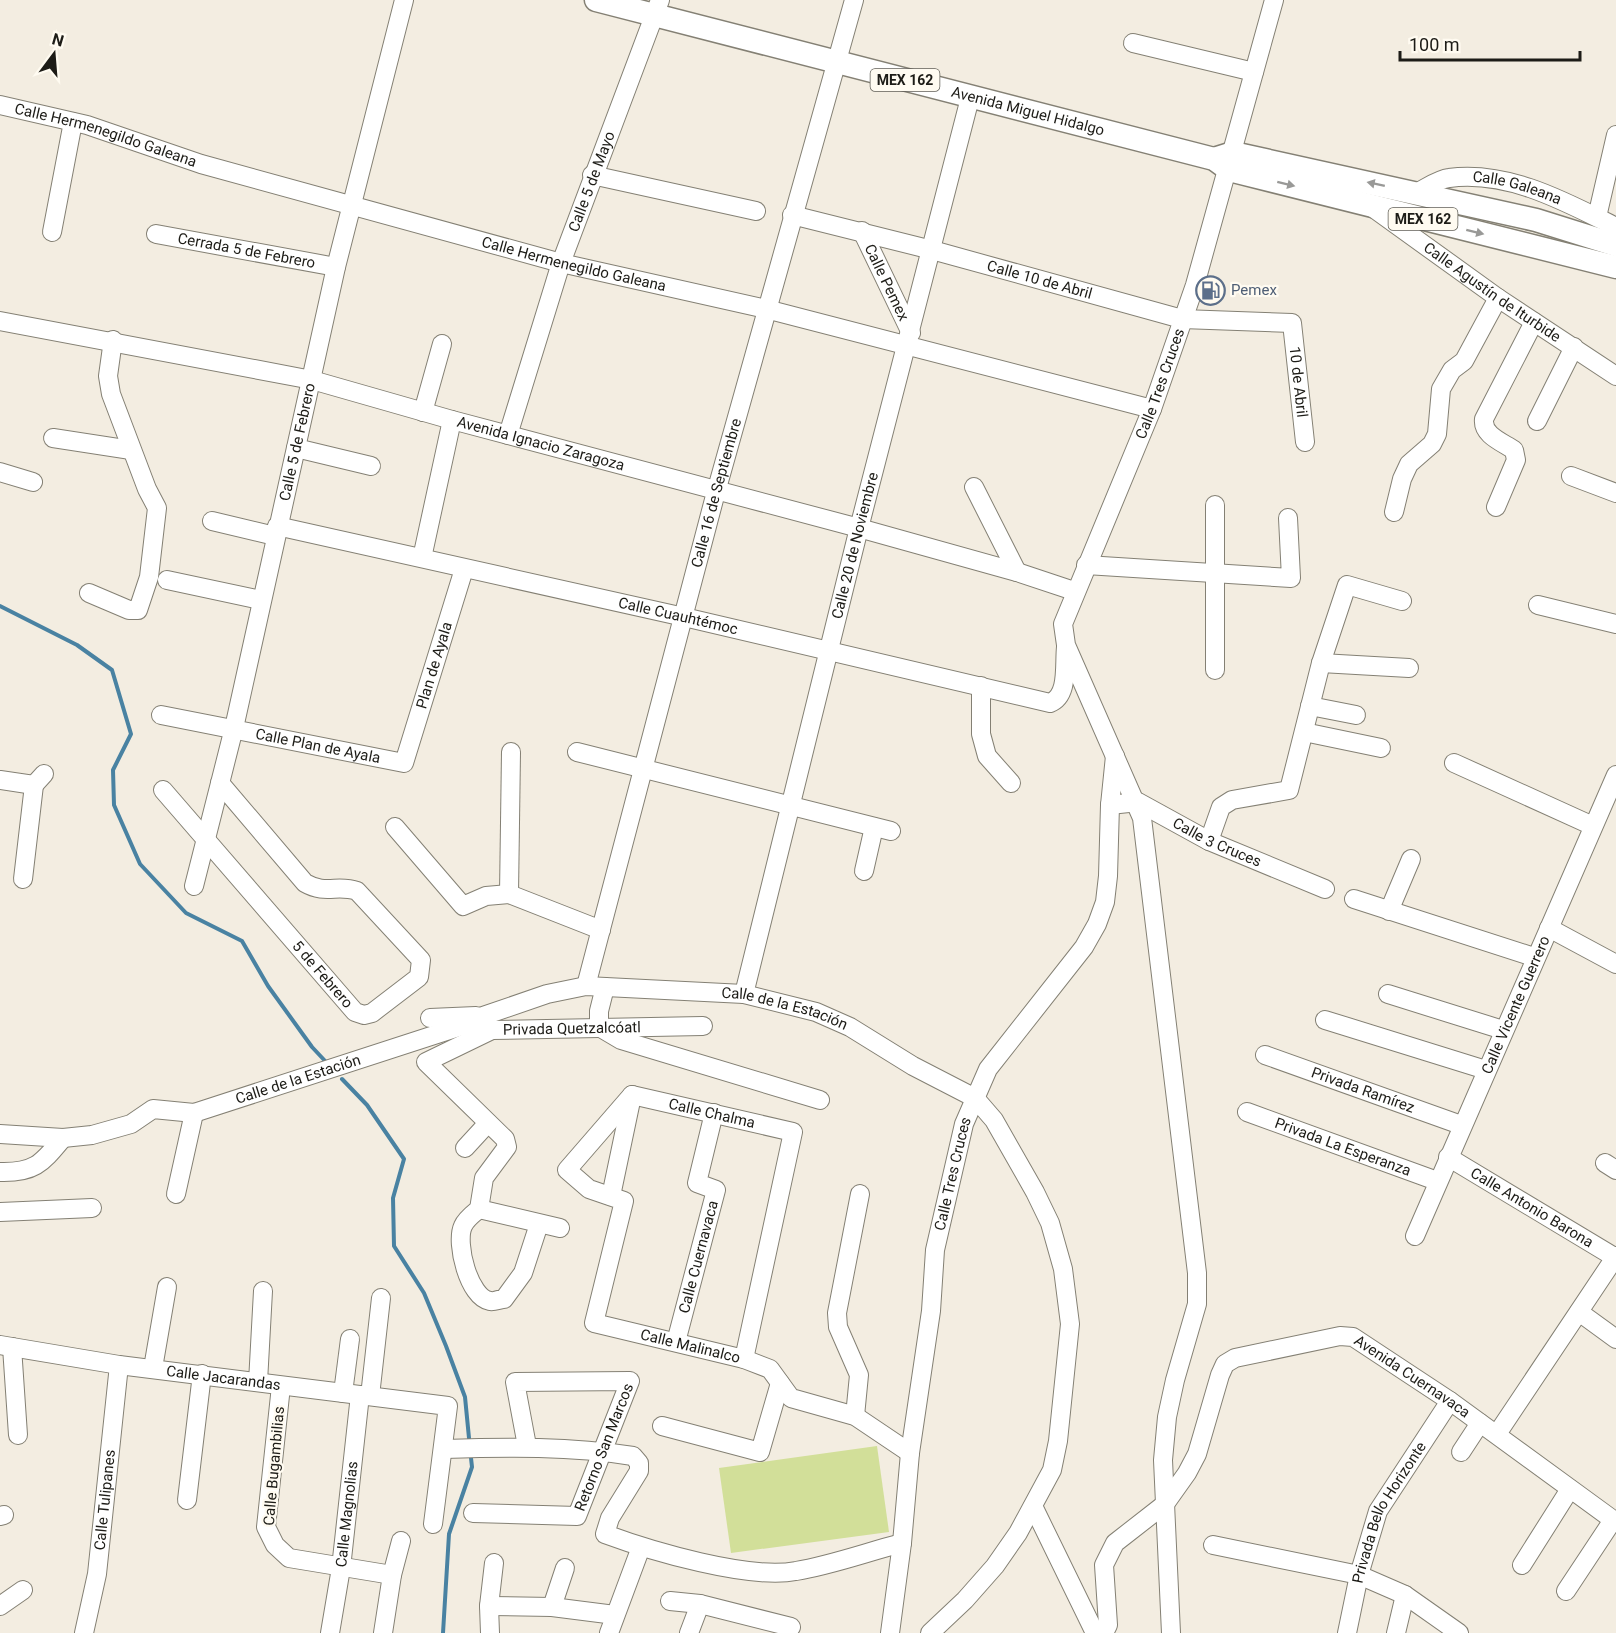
<svg xmlns="http://www.w3.org/2000/svg" width="1616" height="1633" font-family="Roboto,sans-serif">
<style>
.garden{fill:#d2df99}
.lines{fill:none;stroke-linecap:round;stroke-linejoin:round}
.stream{stroke:#4982a2;stroke-width:4}
.minor-casing{stroke:#848074;stroke-width:20}
.major-casing{stroke:#848074;stroke-width:25}
.minor{stroke:#fff;stroke-width:18}
.major{stroke:#fff;stroke-width:22}
.oneway{fill:#999997}
.labels{text-anchor:middle;dominant-baseline:central;stroke-width:4.5;stroke-linejoin:round;paint-order:stroke}
.shield{fill:#fffbf1;stroke:#615f58;stroke-width:1.5}
.shield-label{font-size:14px;font-weight:bold;fill:#1d1c17}
.street-label{font-size:15px;fill:#1d1c17;stroke:#fffbf1}
.service-label{font-size:15px;fill:#4e5e75;stroke:#fffbf1;text-anchor:start}
</style>
<rect width="100%" height="100%" fill="#f3ede1"/>
<path class="garden" d="M877,1446L889,1532L731,1553L719,1468Z"/>
<g class="lines">
<path class="stream" d="M0,606L77,645L112,670L131,734L113,770L114,805L140,864L186,913L242,941L268,986L312,1047L327,1063
M342,1079L367,1105L404,1159L393,1198L394,1246L424,1293L446,1346L465,1397L469,1438
M443,1633L449,1534L472,1467L471,1458"/>
<defs>
<g id="minor">
<path d="M1133,43L1254,72"/>
<path id="s1" d="M0,105L87,125L201,164L561,263L766,309L1152,409"/>
<path d="M592,175L756,211"/>
<path id="s2" d="M1416,193C1426,188 1439,179 1449,178C1508,170 1566,202 1616,227"/>
<path id="s3" d="M1373,208L1498,298L1616,376"/>
<path id="s4" d="M792,215L932,250L1182,319L1292,323L1305,442"/>
<path d="M1597,217L1616,135"/>
<path id="s5" d="M862,231L911,333"/>
<path d="M52,232L73,122"/>
<path id="s6" d="M156,234L336,267"/>
<path id="s7" d="M0,321L312,380L452,420L859,528L1017,572L1074,591"/>
<path d="M423,412L442,344"/>
<path d="M1537,421L1574,347"/>
<path id="s8" d="M508,435L561,263L660,0"/>
<path d="M53,438L131,450"/>
<path d="M296,448L371,466"/>
<path d="M0,472L33,482"/>
<path d="M1571,476L1616,493"/>
<path d="M974,487L1017,572"/>
<path d="M1496,507L1516,460L1514,450C1502,442 1482,435 1484,419L1534,322"/>
<path d="M1394,512L1402,479L1409,464L1432,444L1437,434L1441,389L1452,370L1464,361L1498,298"/>
<path d="M212,521L275,536"/>
<path id="s9" d="M277,526L684,617L1050,703C1069,696 1064,665 1066,647"/>
<path d="M422,558L452,420"/>
<path d="M1086,565L1291,578L1288,518"/>
<path d="M167,580L261,600"/>
<path d="M89,593L129,610H138L149,577L157,508L147,489L111,394L108,376L113,340"/>
<path d="M1538,605L1616,624"/>
<path d="M1321,663L1409,668"/>
<path d="M1215,670V505"/>
<path d="M981,686V734L987,756L1011,783"/>
<path d="M1310,706L1356,715"/>
<path id="s10" d="M161,715L404,763L464,569"/>
<path d="M1304,732L1381,748"/>
<path d="M577,752L891,831"/>
<path d="M1454,763L1593,826"/>
<path d="M0,780L34,785L44,774"/>
<path id="s11" d="M163,790L355,1012L364,1015L372,1013L419,977L421,960L357,891C337,884 326,895 305,883L220,783"/>
<path id="s12" d="M1110,805L1138,802L1209,841L1325,889"/>
<path d="M395,827L463,906L486,896L509,894L601,930"/>
<path d="M1209,841L1221,807L1232,800L1289,790L1321,663L1347,585L1402,601"/>
<path d="M864,871L874,827"/>
<path d="M23,879L34,785"/>
<path id="s13" d="M194,886L234,728L336,267L404,0"/>
<path d="M509,894L511,752"/>
<path d="M1354,899L1534,957"/>
<path d="M1389,911L1411,859"/>
<path d="M1549,928L1616,964"/>
<path id="s14" d="M586,986L716,492L854,0"/>
<path d="M605,987L599,1011V1027L621,1040L820,1100"/>
<path id="s15" d="M744,994L859,528L970,98"/>
<path d="M1388,994L1503,1030"/>
<path d="M430,1018L476,1016"/>
<path d="M1325,1020L1486,1070"/>
<path id="s16" d="M1265,1055L1461,1125"/>
<path id="s17" d="M632,1095L567,1170L589,1189L624,1201L594,1323L744,1359L770,1369L791,1398L855,1416L910,1453"/>
<path id="s18" d="M632,1095L793,1132L744,1359"/>
<path id="s19" d="M1247,1112L1437,1181"/>
<path id="s20" d="M0,1134L63,1138L92,1135L131,1124L153,1109L194,1113L465,1025L483,1016L547,994L586,986L744,994L816,1012L850,1027L913,1066L975,1098L994,1120L1035,1192L1050,1223L1063,1269L1070,1324L1058,1441L1052,1470L1018,1533L995,1566L965,1600L930,1633"/>
<path d="M465,1148L488,1123"/>
<path id="s21" d="M1448,1157L1616,1258"/>
<path d="M1605,1163L1616,1170"/>
<path d="M0,1172C35,1173 42,1163 63,1138"/>
<path d="M176,1194L194,1113"/>
<path d="M611,1196L632,1096"/>
<path d="M479,1209L560,1228"/>
<path d="M0,1212L92,1208"/>
<path id="s22" d="M539,1224L523,1273L504,1299C500,1299 494,1302 490,1301C469,1298 455,1243 463,1226C466,1219 473,1214 479,1209L484,1178L507,1147L505,1139L426,1062L492,1030L703,1026"/>
<path id="s23" d="M1415,1236L1616,775"/>
<path d="M1579,1312L1616,1339"/>
<path id="s24" d="M676,1342L716,1190L697,1183L714,1113"/>
<path id="s25" d="M0,1345L119,1365L448,1406L433,1524"/>
<path d="M12,1347L18,1435"/>
<path d="M153,1368L167,1287"/>
<path d="M258,1382L263,1291"/>
<path d="M281,1386L266,1527L275,1545L289,1558L392,1575"/>
<path d="M343,1393L350,1339"/>
<path d="M370,1396L381,1298"/>
<path d="M855,1416L859,1375L838,1327L837,1313L860,1194"/>
<path d="M662,1426L760,1452L780,1383"/>
<path d="M1497,1434L1616,1256"/>
<path d="M444,1449C508,1447 570,1446 633,1456L639,1463V1471L610,1518L605,1534C651,1551 749,1580 796,1571C832,1565 867,1552 902,1543"/>
<path d="M1461,1452L1480,1423"/>
<path d="M187,1500L202,1374"/>
<path d="M1033,1506L1095,1633"/>
<path id="s26" d="M473,1513L577,1516L630,1381L515,1382L527,1446"/>
<path d="M0,1516L4,1515"/>
<path d="M1213,1545L1359,1575L1405,1595L1459,1633"/>
<path d="M1522,1565L1570,1489"/>
<path d="M1566,1591L1613,1520"/>
<path d="M670,1601L700,1604L791,1627"/>
<path d="M0,1606L23,1590"/>
<path d="M489,1606L552,1607L615,1615"/>
<path d="M552,1607L565,1568"/>
<path id="s27" d="M84,1633L97,1574L119,1365"/>
<path id="s28" d="M330,1633L341,1568L360,1395"/>
<path d="M383,1633L392,1575L401,1541"/>
<path d="M490,1633L489,1606L494,1563"/>
<path d="M609,1633L641,1547"/>
<path d="M689,1633L700,1604"/>
<path id="s29" d="M890,1633L902,1543L910,1453L931,1311L935,1250L964,1124L988,1069L1084,947L1097,924L1105,902L1108,876L1110,805L1115,756"/>
<path id="s30" d="M1104,1633L1108,1625L1104,1565L1115,1543L1165,1504L1187,1473L1197,1454L1220,1375L1225,1364L1235,1358L1340,1336L1353,1337L1450,1401L1616,1522"/>
<path id="s31" d="M1171,1633L1163,1460L1167,1417L1175,1380L1197,1304V1273L1142,818L1066,645L1063,624L1152,409L1195,285L1274,0"/>
<path id="s32" d="M1347,1633L1359,1575L1378,1511L1450,1401"/>
<path d="M1396,1633L1405,1595"/>
</g>
<g id="major">
<path id="s33" d="M596,0L1214,159L1229,170L1616,267"/>
<path d="M1214,159L1233,153L1536,220L1616,245"/>
</g>
</defs>
<use href="#minor" class="minor-casing"/>
<use href="#major" class="major-casing"/>
<use href="#minor" class="minor"/>
<use href="#major" class="major"/>
</g>
<defs><path id="oneway-solid" d="M-6-.8H1V-3.2L6.5 0L1 3.2V.8H-6Z" transform="scale(1.5)"/></defs>
<g class="oneway">
<use href="#oneway-solid" transform="translate(1286 184) rotate(14)"/>
<use href="#oneway-solid" transform="translate(1376 184) rotate(-168)"/>
<use href="#oneway-solid" transform="translate(1475 232) rotate(14)"/>
</g>
<defs>
<symbol id="fuel-ring" viewBox="-11 -11 22 22"><circle r="9.5" fill="#fffbf1" stroke="#5c6f8a" stroke-width="1.5"/><path d="M-5.5-6h7V0h2V4h1.3V-2.5L3-4.5l.8-.8L6-3V5H2.5V1h-1V6h-7ZM-4.2-4.7v3.2H.2V-4.7Z" fill="#5c6f8a"/></symbol>
</defs>
<g fill-rule="evenodd">
<use href="#fuel-ring" x="1194" y="274" width="33" height="33"/>
</g>
<g class="labels">
<g class="shield">
<rect x="870.5" y="69" width="69" height="22" rx="4.5"/>
<rect x="1388.5" y="208" width="69" height="22" rx="4.5"/>
</g>
<g class="shield-label">
<text x="905" y="80">MEX 162</text>
<text x="1423" y="219">MEX 162</text>
</g>
<g class="street-label">
<text stroke="none"><textPath href="#s33" startOffset="446">Avenida Miguel Hidalgo</textPath></text>
<text stroke="none"><textPath href="#s1" startOffset="110">Calle Hermenegildo Galeana</textPath></text>
<text stroke="none"><textPath href="#s8" startOffset="267">Calle 5 de Mayo</textPath></text>
<text stroke="none"><textPath href="#s2" startOffset="106">Calle Galeana</textPath></text>
<text stroke="none"><textPath href="#s6" startOffset="92">Cerrada 5 de Febrero</textPath></text>
<text stroke="none"><textPath href="#s1" startOffset="596">Calle Hermenegildo Galeana</textPath></text>
<text stroke="none"><textPath href="#s4" startOffset="256">Calle 10 de Abril</textPath></text>
<text stroke="none"><textPath href="#s5" startOffset="57">Calle Pemex</textPath></text>
<text stroke="none"><textPath href="#s3" startOffset="146">Calle Agustín de Iturbide</textPath></text>
<text stroke="none"><textPath href="#s4" startOffset="573">10 de Abril</textPath></text>
<text stroke="none"><textPath href="#s31" startOffset="1292">Calle Tres Cruces</textPath></text>
<text stroke="none"><textPath href="#s13" startOffset="456">Calle 5 de Febrero</textPath></text>
<text stroke="none"><textPath href="#s7" startOffset="555">Avenida Ignacio Zaragoza</textPath></text>
<text stroke="none"><textPath href="#s14" startOffset="510">Calle 16 de Septiembre</textPath></text>
<text stroke="none"><textPath href="#s15" startOffset="462">Calle 20 de Noviembre</textPath></text>
<text stroke="none"><textPath href="#s9" startOffset="411">Calle Cuauhtémoc</textPath></text>
<text stroke="none"><textPath href="#s10" startOffset="350">Plan de Ayala</textPath></text>
<text stroke="none"><textPath href="#s10" startOffset="160">Calle Plan de Ayala</textPath></text>
<text stroke="none"><textPath href="#s12" startOffset="117">Calle 3 Cruces</textPath></text>
<text stroke="none"><textPath href="#s11" startOffset="244">5 de Febrero</textPath></text>
<text stroke="none"><textPath href="#s23" startOffset="252">Calle Vicente Guerrero</textPath></text>
<text stroke="none"><textPath href="#s20" startOffset="814">Calle de la Estación</textPath></text>
<text stroke="none"><textPath href="#s22" startOffset="549">Privada Quetzalcóatl</textPath></text>
<text stroke="none"><textPath href="#s20" startOffset="310">Calle de la Estación</textPath></text>
<text stroke="none"><textPath href="#s16" startOffset="104">Privada Ramírez</textPath></text>
<text stroke="none"><textPath href="#s18" startOffset="82">Calle Chalma</textPath></text>
<text stroke="none"><textPath href="#s19" startOffset="102">Privada La Esperanza</textPath></text>
<text stroke="none"><textPath href="#s29" startOffset="464">Calle Tres Cruces</textPath></text>
<text stroke="none"><textPath href="#s21" startOffset="98">Calle Antonio Barona</textPath></text>
<text stroke="none"><textPath href="#s24" startOffset="88">Calle Cuernavaca</textPath></text>
<text stroke="none"><textPath href="#s17" startOffset="390">Calle Malinalco</textPath></text>
<text stroke="none"><textPath href="#s25" startOffset="226">Calle Jacarandas</textPath></text>
<text stroke="none"><textPath href="#s30" startOffset="514">Avenida Cuernavaca</textPath></text>
<text stroke="none"><textPath href="#s26" startOffset="178">Retorno San Marcos</textPath></text>
<text transform="translate(274 1466) rotate(-85)">Calle Bugambilias</text>
<text stroke="none"><textPath href="#s27" startOffset="135">Calle Tulipanes</textPath></text>
<text stroke="none"><textPath href="#s28" startOffset="120">Calle Magnolias</textPath></text>
<text stroke="none"><textPath href="#s32" startOffset="129">Privada Bello Horizonte</textPath></text>
</g>
<g class="service-label">
<text x="1231" y="290">Pemex</text>
</g>
</g>
<g transform="translate(54 54) rotate(16)" stroke="#fffbf1" stroke-width="4.5" paint-order="stroke">
<path d="M0-4.5L10 22L0 15L-10 22Z" fill="#1d1c17"/>
<text y="-9" font-size="16" font-weight="bold" text-anchor="middle" fill="#1d1c17">N</text>
</g>
<path d="M1400 51v9h180v-9" fill="none" stroke="#1d1c17" stroke-width="3"/>
<text x="1409" y="51" font-size="18" fill="#1d1c17" stroke="#fffbf1" stroke-width="4.5" paint-order="stroke">100 m</text>
</svg>
